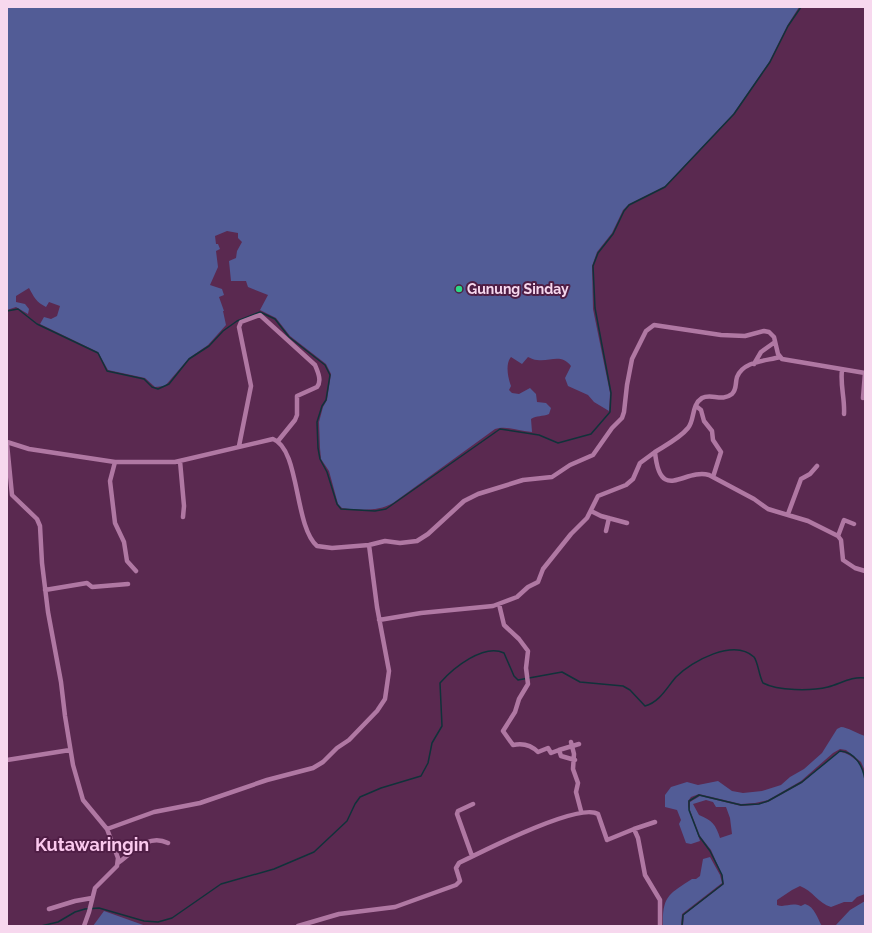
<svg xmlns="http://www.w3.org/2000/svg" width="872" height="933" font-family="Raleway,sans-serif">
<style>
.green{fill:#525c96;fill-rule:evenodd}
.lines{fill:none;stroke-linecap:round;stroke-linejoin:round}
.stream{stroke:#10323a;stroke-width:1.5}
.minor{stroke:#b078a3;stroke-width:4.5}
.poi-dot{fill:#2bd884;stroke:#4f1e45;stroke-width:1.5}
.labels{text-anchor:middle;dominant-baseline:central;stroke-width:4;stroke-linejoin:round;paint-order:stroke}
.poi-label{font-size:14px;font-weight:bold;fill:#f7d8ee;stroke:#4f1e45;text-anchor:start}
.district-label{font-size:18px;font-weight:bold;fill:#fbc9ee;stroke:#4f1e45}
</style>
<rect width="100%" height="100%" fill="#5a2950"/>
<path class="green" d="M7,7H799L787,26L769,62L733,114L665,186L629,204L623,210L612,233L597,252L592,266L593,309L610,393L609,411L594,402L588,395L568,386L565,378L571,366C561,353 550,362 537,360C534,360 531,358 528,357L522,364L511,357C505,364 508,378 511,386L509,390L512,393L519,394L530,388L536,394L537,402L546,403L551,408L549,414C542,417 537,415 531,419L532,432C520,431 506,425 495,429L393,503C377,512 359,510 342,508L338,504L329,471L321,459L320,448L319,422L323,407L327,400L331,374L326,364L290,336L276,318L260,310L268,295L248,287L246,281H231L229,261L236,258L237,251L242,242L238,238V233L227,231L215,236L216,244H218L220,249L216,251L218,267L210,285L222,289L224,295L219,297L224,311H223L226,325L208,345L189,358L165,386L155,387L145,378L108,370L98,352L42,325L40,324L44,317L51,319L57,316L60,306L49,302L46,307C36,302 34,297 29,288L16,296V302L25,304L29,309L28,314L16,307L7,310Z
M841,727C847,727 858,734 865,736V771L861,762L846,750L840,749L833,753L801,781L768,800L755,803L741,804L699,794L691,797L688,801V806L700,841L691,844L686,843L679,824L681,820L677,810L665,807V795L671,787L687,782L698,785L718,781L732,791L743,793L762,791L781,785L790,777L804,769L822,753L837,729Z
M838,752C846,751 858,760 862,767C864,773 864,781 865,787V894L857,897L852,902H844L831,907C818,903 813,891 800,886L792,890L777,900V905C785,908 791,902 801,906L805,904C815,907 817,918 822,926H683L684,915L724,884L722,875L711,850L700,836L690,810V802L700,796L741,806L755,805L768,802L802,783ZM706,800L713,802L716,807H726L730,818L732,834L720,838C716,825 712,820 699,815L693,804Z
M710,857L720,875L722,883L682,914L681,926H663C662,896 669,894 692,879H696L700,876L703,859Z
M865,901V926H835L850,910Z
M104,911L146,926H93Z"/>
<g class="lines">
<path class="stream" d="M7,311L18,309L37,324L98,353L107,371L144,379L152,387L158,389L169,384L189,359L209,346L223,331L237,321L260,312L275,319L289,337L325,365L330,375L326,400L322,406L317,422L318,448L320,459L327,472L337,504L341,509L375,511L386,509L500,429L539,435L558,443L591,434L610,412L611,393L595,308L593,266L598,253L613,234L624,211L629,205L665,187L734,114L770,62L788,26L801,7
M41,926L58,922L75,912L85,909L99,908L144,921L158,922L172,918L221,884L274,869L314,852L347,821L355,804L360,797L381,788L421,776L428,763L432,743L442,726L440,683C453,668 484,643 504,653L514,676L518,680L562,672L580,682L623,686L630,690L645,706C660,702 667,687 676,677C692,661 734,638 754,657C758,662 759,676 763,683C778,691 811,691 828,687C840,684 852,676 865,678
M682,926L683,915L723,884L722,875L710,851L699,836L689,810V801L699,795L741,805L759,804L768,801L802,782L840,751C855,752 863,766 865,780"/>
<path class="minor" d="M754,364L761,352L775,342
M842,370C840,385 845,399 844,414
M863,398L865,373
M696,406L701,410L704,421L712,431L713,440L721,452L713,477
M7,442L29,449L115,462H175L273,439C300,449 294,526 317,546L332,548L369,545L385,541L400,543L417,541L428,534L464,501L478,494L523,480L552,477L570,465L593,455L612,428L622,418L624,412L627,385L632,359L646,331L654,325L721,335L745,336L764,331L769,332L774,337L778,354L782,359L865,373
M7,444L12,495L37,519L40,526L42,563L48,612L61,682L65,716L73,765L83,800L107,829L118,858L117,866L95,888L89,912L84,926
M239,446L251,386L239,327L241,322L260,315L315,365C318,372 322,381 317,387L297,396V415L295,420L278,441
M655,452C666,445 680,438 688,428C695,420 691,405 702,398C711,393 722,402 732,394C737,389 735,384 737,377C743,361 766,361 780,357
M180,461L184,506L183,517
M115,462L110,481L115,523L124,542L127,561L136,571
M591,511L601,516L627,523
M788,514L801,479L810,474L817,466
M606,531L609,518
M838,536L844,520L854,524
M45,590L87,583L92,587L128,584
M499,604L504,625L519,639L528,651L526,668L528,684L519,699L515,712L503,731L513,745C522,743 531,745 538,752L548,748L551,753L559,750
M379,620L421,613L493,606L517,597L528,587L538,582L543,569L571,534L587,518L598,496L626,485L633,479L640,463L655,452C660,504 684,468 709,475L754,499L768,509L808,521L838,536L841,540L843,560L855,568L865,571
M571,742L574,754L573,769L578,783L576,792L581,811
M7,760L70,750
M575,760L561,756L559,750L579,744
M107,829L154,812L200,803L267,780L313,768L323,762L337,748L349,740L377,711L385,699L389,671L377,607L369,545
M634,829L655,822
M472,856L457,814L458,811L473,804
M118,863C133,852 148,833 168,843
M49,909L75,901L92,898
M298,926L339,914L395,907L456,885L460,881L456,868L459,863C481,852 579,802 598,814L607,840L634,829L638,838L645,875L660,900V926"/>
</g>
<circle class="poi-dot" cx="459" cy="289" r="4"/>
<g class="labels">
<g class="poi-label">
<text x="467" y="289">Gunung Sinday</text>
</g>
<g class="district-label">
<text x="92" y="844">Kutawaringin</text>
</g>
</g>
<rect width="872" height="933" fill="none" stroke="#f7d8ee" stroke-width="16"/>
</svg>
